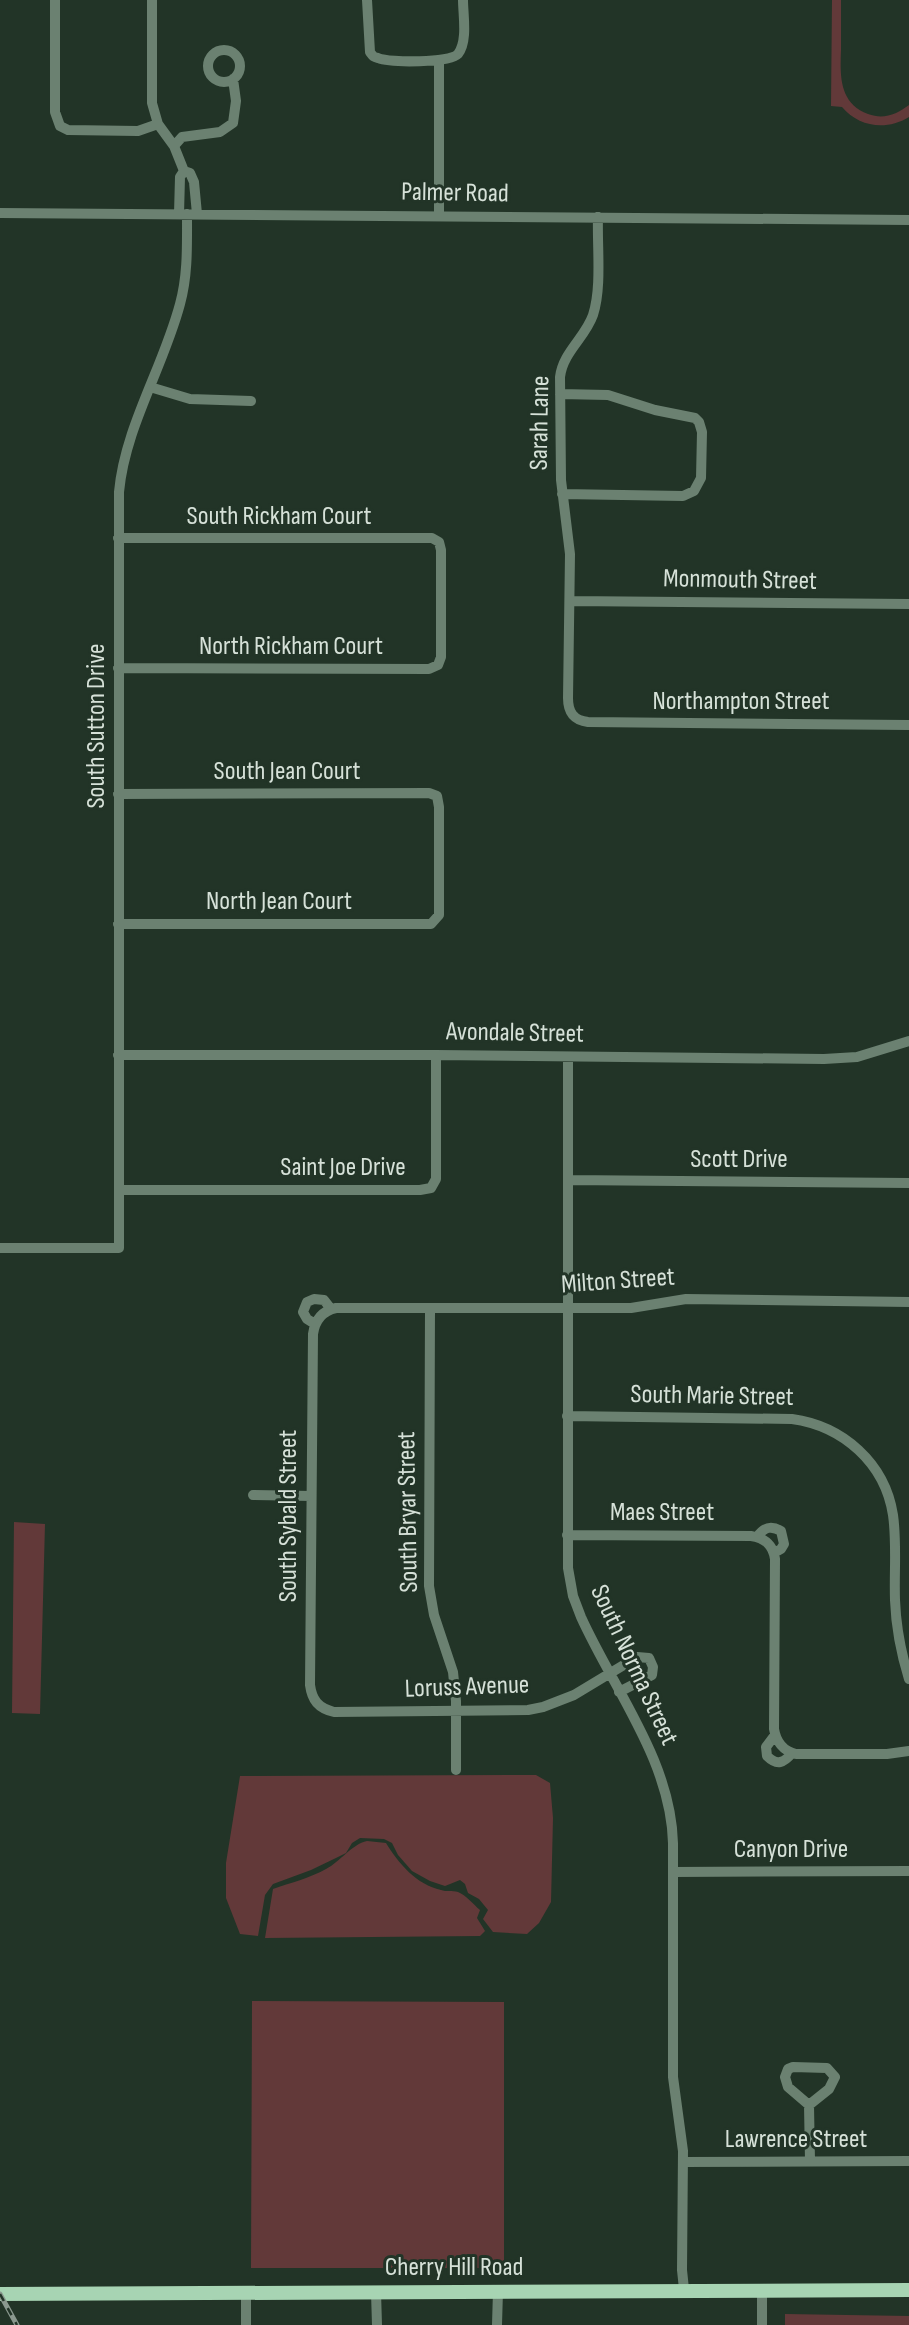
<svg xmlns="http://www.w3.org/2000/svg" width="909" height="2325" font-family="'Sofia Sans Condensed',sans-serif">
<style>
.green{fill:#623939}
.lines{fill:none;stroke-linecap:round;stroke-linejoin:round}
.minor{stroke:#6b8171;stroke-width:10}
.major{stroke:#a7d4b3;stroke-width:14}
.rail-casing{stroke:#8a988e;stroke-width:5}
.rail{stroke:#223427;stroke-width:2.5;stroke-dasharray:8;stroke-linecap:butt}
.labels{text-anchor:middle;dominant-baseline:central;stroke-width:6;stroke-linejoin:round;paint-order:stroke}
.street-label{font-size:26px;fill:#d6e1d8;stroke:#223427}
</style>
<rect width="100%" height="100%" fill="#223427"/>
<path class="green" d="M832,0H841C841,17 841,33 841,50C840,76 839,103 868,114C884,120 897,114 909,105V117C886,131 859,127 842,107L831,106Z
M14,1522L45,1524L40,1714L12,1713Z
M536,1775L550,1783L553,1818L551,1902L539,1923L527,1934L493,1932L483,1919L488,1910L479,1899L468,1893L465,1884L460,1880L445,1886L430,1881L412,1871L398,1855L392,1843L384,1839L360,1838L352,1843L346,1853L338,1857L311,1870L273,1884L265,1895L258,1936L240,1934L226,1898V1863L240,1776Z
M367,1841L386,1843C398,1863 417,1885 441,1890C446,1892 452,1890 458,1892C466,1895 473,1904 480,1910L477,1918L485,1931L480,1936L265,1938L273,1889C290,1883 310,1878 326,1869C340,1862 352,1844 367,1841Z
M252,2001L504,2002V2268H251Z
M785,2314L909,2316V2325H785Z"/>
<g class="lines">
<path class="minor" d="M55,0V112L60,126L68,130L138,131L158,124
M152,0V103L158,124L174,146L184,171L190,173L194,182L197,214
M367,0L370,52C373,56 373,57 378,58C390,63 450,63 458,54C468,41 463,15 463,0
M208 66a16 16 0 1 1 32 0a16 16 0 1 1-32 0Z
M439,60V216
M174,146L182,137L220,132L233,123L236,101L233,79
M0,213L909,220
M179,214L180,177L184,171
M598,217C597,247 602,288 593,315C585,338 563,352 560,377L561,480L570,554L568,698C568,712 573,720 588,722L909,725
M150,387L190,399L251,401
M560,394L608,395L655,410L695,418L699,422L702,432L701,478L694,491L683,496L562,494
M570,601L909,604
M118,668L429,669L438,665L441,657V550L439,542L432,538H118
M118,794L429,793L437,796L439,807V915L431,924H118
M118,1055H436L824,1059L857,1057L909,1041
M568,1057V1568L573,1596L581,1617C614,1690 671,1761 673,1843V2077L683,2151L682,2270L684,2289
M568,1180L909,1183
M120,1190H420L431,1188L436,1179V1055
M0,1248H119V492C125,427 163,368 180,304C188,275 187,245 187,214
M430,1308L429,1586L434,1615L453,1672L456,1701V1770
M315,1324L307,1319L303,1312L307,1302L314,1299L324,1300L331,1309
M567,1416L792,1419C843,1426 885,1463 893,1515C897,1543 894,1572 895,1600C896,1627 901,1653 909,1679
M253,1495L311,1496
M567,1535L751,1536C765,1538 773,1545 775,1559L774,1729C776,1741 783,1751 796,1754H887L909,1751
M757,1537C764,1527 771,1525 781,1531L784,1544L781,1549L774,1553
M619,1692L652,1675L653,1667L649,1658L637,1657L574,1695L543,1707L528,1710L334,1712C318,1708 312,1700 310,1685L313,1334C315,1320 322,1311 336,1308H631L686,1299L909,1302
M775,1735L766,1747L767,1756C777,1766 784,1763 792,1753
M673,1872L909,1871
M809,2105L829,2089L835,2077L827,2068L793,2067L788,2069L785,2077L788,2087L809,2105L810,2161
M683,2162L909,2161
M246,2292V2325
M376,2292L377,2325
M497,2325L498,2291
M762,2325V2289"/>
<path class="major" d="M0,2294L909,2290"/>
<defs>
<path id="rail" d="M0,2294L17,2325"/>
</defs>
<use href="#rail" class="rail-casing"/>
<use href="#rail" class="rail"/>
</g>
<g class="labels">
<g class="street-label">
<text transform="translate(455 193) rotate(1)">Palmer Road</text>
<text transform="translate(540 423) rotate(-89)">Sarah Lane</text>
<text x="279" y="516">South Rickham Court</text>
<text transform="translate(740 580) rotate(1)">Monmouth Street</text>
<text x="291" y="646">North Rickham Court</text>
<text x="741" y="701">Northampton Street</text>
<text transform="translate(96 726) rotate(-90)">South Sutton Drive</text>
<text x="287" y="771">South Jean Court</text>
<text x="279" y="901">North Jean Court</text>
<text transform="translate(515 1033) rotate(1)">Avondale Street</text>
<text x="739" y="1159">Scott Drive</text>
<text x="343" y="1167">Saint Joe Drive</text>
<text transform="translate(618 1281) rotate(-4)">Milton Street</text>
<text transform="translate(712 1396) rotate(1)">South Marie Street</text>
<text transform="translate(408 1512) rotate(-91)">South Bryar Street</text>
<text x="662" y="1512">Maes Street</text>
<text transform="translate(288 1516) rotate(-90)">South Sybald Street</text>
<text transform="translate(634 1665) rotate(65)">South Norma Street</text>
<text transform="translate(467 1687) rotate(-2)">Loruss Avenue</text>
<text x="791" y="1849">Canyon Drive</text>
<text x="796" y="2139">Lawrence Street</text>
<text x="454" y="2267">Cherry Hill Road</text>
</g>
</g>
</svg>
